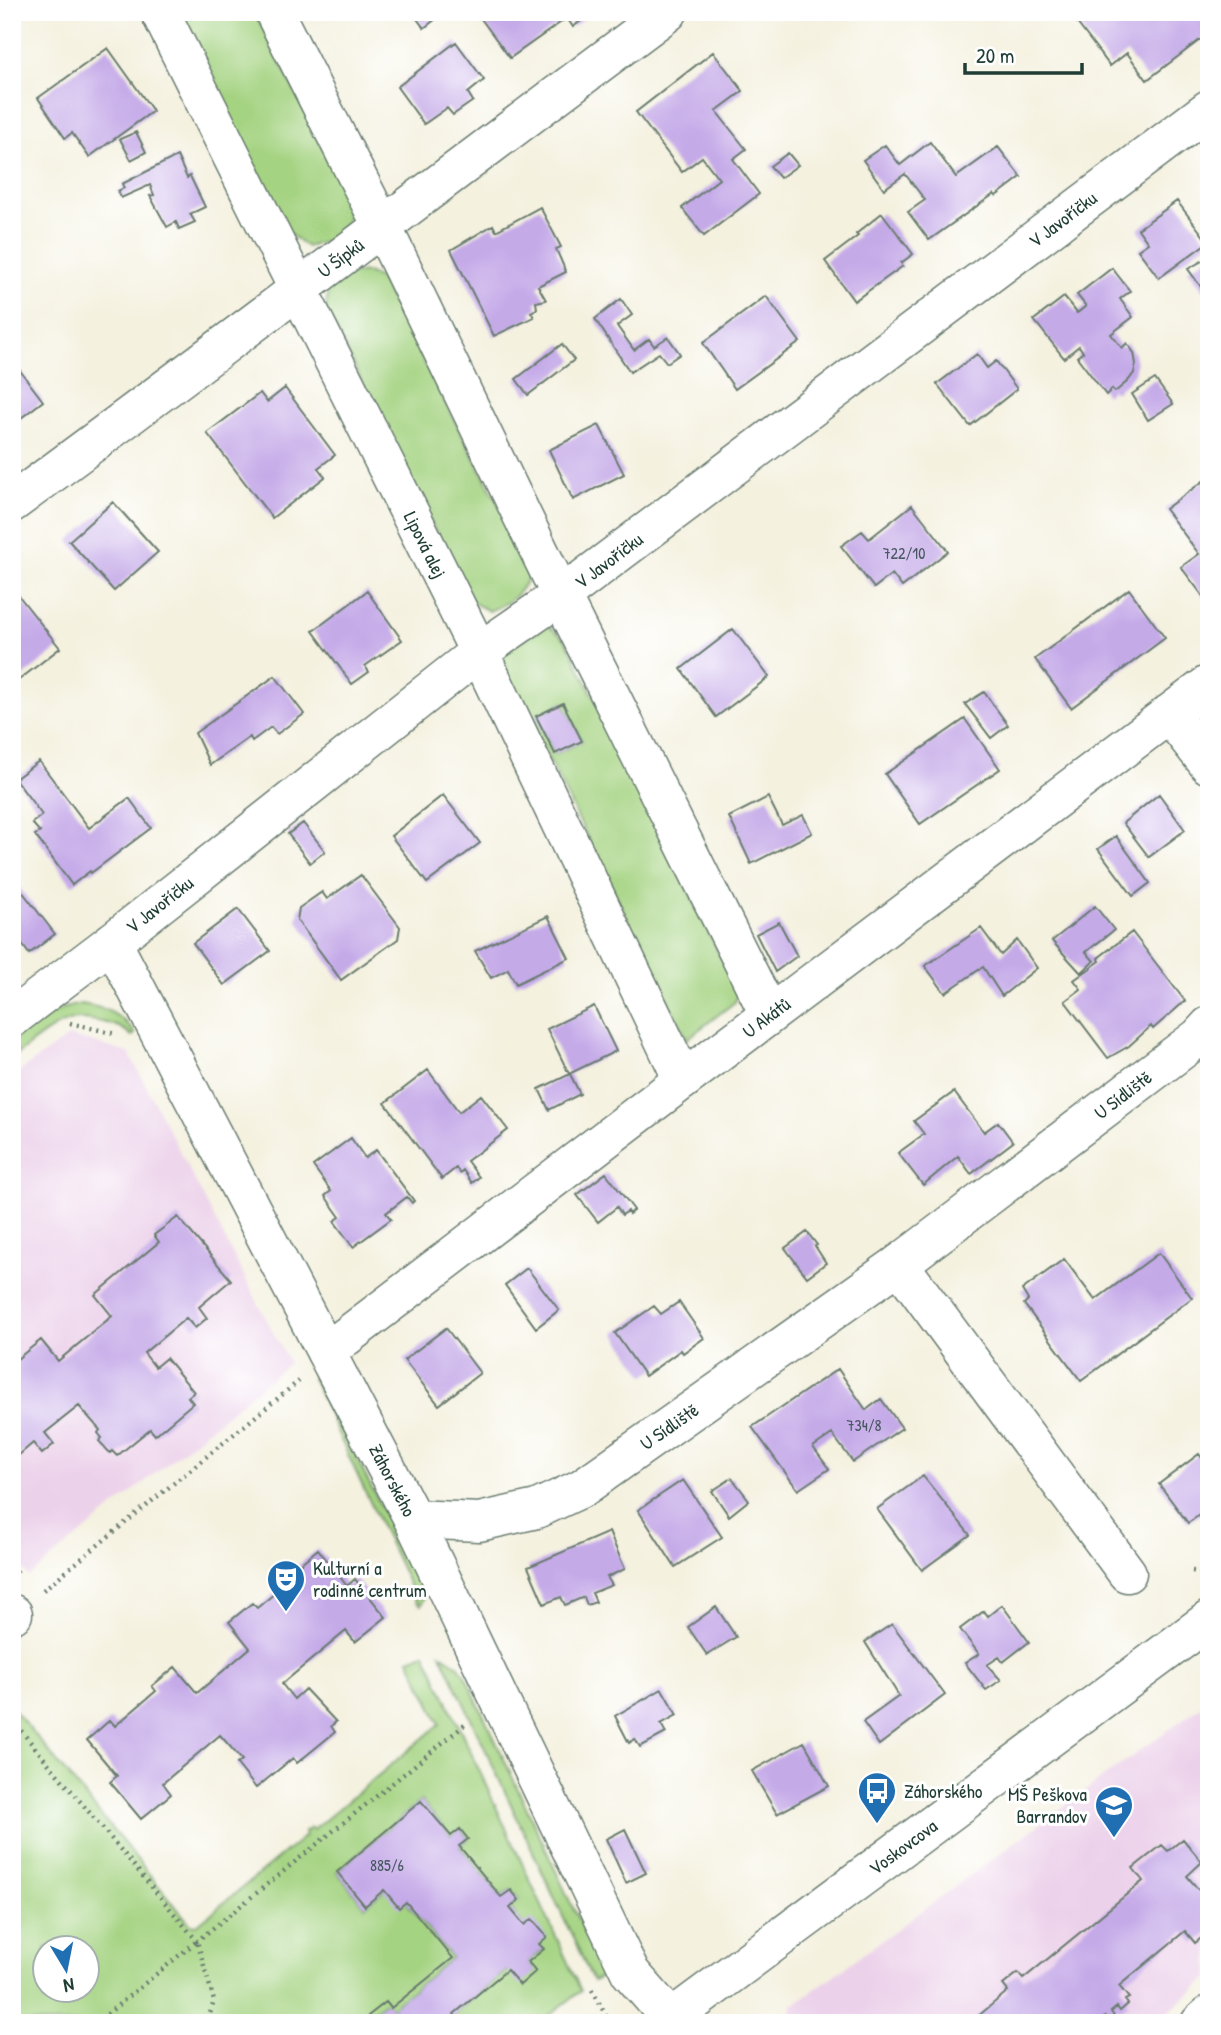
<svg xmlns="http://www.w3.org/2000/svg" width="1221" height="2035" font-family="'Patrick Hand',sans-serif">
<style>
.built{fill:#ecd1ea}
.green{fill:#a4d381;stroke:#62885a;stroke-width:2;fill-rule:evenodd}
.building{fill:#c5aae8}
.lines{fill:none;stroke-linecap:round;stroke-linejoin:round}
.minor-casing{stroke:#6a7c70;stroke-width:41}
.path{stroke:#6a7c70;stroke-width:4.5;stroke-dasharray:2 5;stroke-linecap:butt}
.minor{stroke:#fff;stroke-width:38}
.labels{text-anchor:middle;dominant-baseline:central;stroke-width:6;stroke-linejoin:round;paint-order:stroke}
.number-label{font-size:16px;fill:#485861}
.street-label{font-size:19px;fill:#1f3d34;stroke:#fff}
.poi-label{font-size:19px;fill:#1f3d34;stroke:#fff;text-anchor:start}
</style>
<rect width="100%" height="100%" fill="#fff"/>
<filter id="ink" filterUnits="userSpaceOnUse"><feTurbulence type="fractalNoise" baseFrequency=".0143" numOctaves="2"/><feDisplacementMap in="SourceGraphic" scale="14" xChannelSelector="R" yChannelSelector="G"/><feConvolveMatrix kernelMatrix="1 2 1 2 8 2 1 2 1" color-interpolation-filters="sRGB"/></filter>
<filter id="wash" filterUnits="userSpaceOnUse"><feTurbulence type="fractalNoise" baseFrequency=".00686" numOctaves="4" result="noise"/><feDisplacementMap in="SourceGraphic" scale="28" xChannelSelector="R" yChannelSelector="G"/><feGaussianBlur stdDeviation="1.57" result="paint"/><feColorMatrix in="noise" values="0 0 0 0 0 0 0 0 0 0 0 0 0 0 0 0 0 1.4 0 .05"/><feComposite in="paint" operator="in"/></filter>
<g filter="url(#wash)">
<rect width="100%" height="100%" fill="#f4f1df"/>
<path class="built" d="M69,1036L129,1053L289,1363L29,1577L12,1556V1077Z
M1209,1700V1978L1155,2023H790L792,2006Z"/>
<path class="green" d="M178,12H255L349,200L347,222L333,239L307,247L288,233Z
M365,272L380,279L528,560L531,573C519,595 512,602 489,611L470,601L326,309L328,290L346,275Z
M548,626L566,640L738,993L735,1002L687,1039L509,679L502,660L507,648ZM563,703L582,741L555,754L536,716Z
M81,1004C104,1007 122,1014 135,1034L132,1036C124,1028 114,1024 102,1022C95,1021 87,1019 80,1019C58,1019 29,1046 12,1058V1041C37,1022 49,1010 81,1004Z
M315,1377L422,1587L424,1599L421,1605L417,1602L312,1378Z
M425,1653L581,1991L539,2023H461L454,2014L507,1970L535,1971L528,1962L543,1950L510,1908L519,1899L511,1890L501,1897L459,1846L468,1839L461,1829L451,1836L421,1801L337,1872L365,1906L384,1890L406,1902L452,1958L391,2008L385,2002L368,2016L373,2023H12V1707L190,1924L197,1925L305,1836L304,1833L311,1828L313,1830L440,1724L409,1659ZM46,1948H88V1990H46Z
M441,1654L459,1666L465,1675L604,1975L593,1981Z"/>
<g id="blocks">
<path class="building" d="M412,12H445L424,28Z
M476,12H582L586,17L573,27L567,18L510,58Z
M1082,12H1200L1209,24V33L1147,80L1127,53L1110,66L1074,19Z
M456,42L484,80L468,93L473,101L453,115L447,108L424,124L397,87Z
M108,48L153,111L89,157L72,133L65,138L38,98Z
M713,52L743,91L716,111L746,149L733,159L759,194L704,236L682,208L719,179L702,157L682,172L636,112Z
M136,132L146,152L131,160L120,139Z
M930,142L956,177L998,147L1021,177L996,196L994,194L929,240L908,212L925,200L905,174L884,189L863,160L885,145L900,165Z
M788,153L798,165L780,178L770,166Z
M177,156L187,178L190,176L205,207L190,214L195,222L179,229L176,222L167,227L150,196L154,195L150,185L121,198L118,191L124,188L122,184Z
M1177,201L1208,242L1159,278L1138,250L1148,243L1138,229Z
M540,207L561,247L556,249L566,272L538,286L546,300L536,302L537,309L531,312L534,317L494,336L451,250L493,225L496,231Z
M882,213L913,254L901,263L903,266L854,301L825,261L858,236L856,234Z
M1209,257V298L1188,269Z
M1112,268L1130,291L1120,299L1133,317L1111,334L1122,348L1127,343L1134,353L1136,364L1134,373L1128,381L1115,392L1112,389L1106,395L1077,357L1083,352L1079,346L1064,358L1034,320L1064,297L1077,313L1086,306L1077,295Z
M766,296L800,342L735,389L703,343Z
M621,299L632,315L617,326L634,350L649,339L654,346L668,337L680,354L667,363L659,353L630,372L595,319Z
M562,344L574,360L528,395L516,379Z
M977,354L987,368L996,361L1017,389L970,426L937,384Z
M12,360L43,401L12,425Z
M1155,379L1173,404L1148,420L1132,394Z
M285,388L335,455L318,468L325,477L272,518L207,433L260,393L267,402Z
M599,425L624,474L573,500L549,450Z
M1209,477V604L1181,567L1199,554L1165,509Z
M113,502L158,552L114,591L69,541Z
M912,505L948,551L902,587L892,574L874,588L841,546L862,531L869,539Z
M1129,589L1165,638L1071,708L1035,659Z
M15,591L60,648L15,683L12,680V593Z
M367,591L402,640L365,666L369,672L352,684L313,631Z
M733,629L769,677L716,717L681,669Z
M275,676L304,714L277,734L271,727L252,741L250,737L210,765L195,733Z
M984,692L1008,725L991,738L965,704Z
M563,703L582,741L555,754L536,716Z
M965,719L1000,769L920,824L885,774Z
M39,761L89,828L129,798L151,828L91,873L90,871L72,885L35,835L40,832L32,823L42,815L15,779Z
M1159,794L1185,830L1149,857L1123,823Z
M443,795L480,843L427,883L391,836Z
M768,797L782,825L803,815L812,833L751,864L729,817Z
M303,823L325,851L310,863L288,834Z
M1116,836L1150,883L1133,896L1098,849Z
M361,875L400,927L398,939L341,980L297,920L299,908L322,892L327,899Z
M18,886L55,934L29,954L20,941L12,946V890Z
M1095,906L1114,930L1086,952L1094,961L1081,973L1052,941Z
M238,909L270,951L224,985L193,943Z
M548,916L569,958L516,984L508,969L491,978L475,951Z
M779,922L797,956L775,972L756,934Z
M981,928L1001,955L1017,940L1037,968L1002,996L983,967L945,993L925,966Z
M1132,932L1185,1001L1153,1029L1151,1026L1129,1046L1108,1058L1065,1001L1081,989L1074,980L1100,961L1098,958Z
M594,1006L616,1051L569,1074L547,1029Z
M428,1070L459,1112L481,1095L508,1130L467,1161L479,1177L472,1183L463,1170L460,1173L456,1168L442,1179L385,1103Z
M570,1074L580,1094L549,1110L539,1089Z
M954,1092L984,1132L998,1122L1013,1142L971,1174L958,1156L923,1185L898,1153L924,1134L914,1121Z
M351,1138L365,1158L376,1150L414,1201L412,1203L407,1197L386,1213L391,1219L353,1247L334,1221L340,1217L325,1196L331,1191L313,1166Z
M606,1173L634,1210L629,1214L628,1211L622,1215L617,1207L598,1222L577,1195Z
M178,1217L231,1280L199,1307L207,1318L195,1328L186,1318L144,1353L155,1367L166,1358L194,1392L188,1397L193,1403L155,1435L150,1429L117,1456L112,1451L110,1453L99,1441L102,1438L98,1433L100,1430L79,1406L45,1433L54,1444L42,1454L33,1443L12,1461V1363L41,1340L58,1361L112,1316L95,1295L159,1242L154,1235Z
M807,1232L817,1245L815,1246L826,1263L807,1277L785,1248Z
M1159,1253L1192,1298L1081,1381L1024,1304L1028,1300L1022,1290L1064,1259L1095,1300Z
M527,1268L559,1310L536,1328L505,1285Z
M679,1302L704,1338L683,1353L681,1350L645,1376L615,1333L654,1306L661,1314Z
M446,1328L480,1373L439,1405L404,1360Z
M838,1369L866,1410L881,1399L902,1428L853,1462L832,1434L813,1447L829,1469L798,1490L752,1427Z
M1199,1454L1209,1467V1508L1188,1523L1159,1484Z
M923,1476L970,1535L922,1570L877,1509Z
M732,1478L749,1500L729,1516L712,1491Z
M683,1480L722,1537L675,1567L638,1510Z
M609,1532L625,1569L607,1577L612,1585L592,1593L596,1602L587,1605L584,1597L565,1605L561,1597L544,1604L528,1567Z
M318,1549L347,1586L355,1579L386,1617L355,1642L346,1631L282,1684L294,1699L305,1689L336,1722L331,1726L335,1732L297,1763L293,1758L256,1788L237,1764L242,1760L220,1735L163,1783L171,1794L141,1819L110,1782L117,1776L87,1740L110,1720L115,1726L156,1691L152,1686L175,1667L197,1693L250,1648L229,1622L252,1603L257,1608L298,1574L294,1569Z
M1002,1605L1029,1642L1003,1662L999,1657L987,1665L1001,1680L986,1690L965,1663L979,1654L960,1629L984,1611L988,1616Z
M716,1607L736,1637L707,1655L688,1627Z
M892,1624L945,1695L879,1745L863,1722L899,1696L865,1642Z
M662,1689L677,1715L661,1724L666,1733L640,1747L635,1739L629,1743L615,1716Z
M804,1742L829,1786L777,1814L752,1771Z
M421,1801L451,1836L460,1829L468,1839L459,1846L501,1897L511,1890L519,1900L510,1908L524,1925L532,1919L547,1937L539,1944L544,1949L528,1962L536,1971L520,1985L507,1970L454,2014L461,2023H373L368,2016L386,2002L391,2008L453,1958L406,1902L399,1908L384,1890L365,1906L337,1872Z
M625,1829L646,1873L626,1883L606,1839Z
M1183,1839L1202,1862L1187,1876L1209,1902V1932L1195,1943L1185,1931L1119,1986L1129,1998L1125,2000L1128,2004L1120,2011L1117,2007L1111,2012L1114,2016L1107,2021L1105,2017L1098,2023H970L1008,1991L1003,1985L1018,1973L1023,1979L1143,1881L1133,1868L1162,1845L1168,1851Z"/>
</g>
</g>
<g filter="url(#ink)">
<use href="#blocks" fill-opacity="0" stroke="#6a7c70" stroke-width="2"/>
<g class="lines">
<defs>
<g id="minor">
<path id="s1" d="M160,12L479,652L683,1080"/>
<path d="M274,12L382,226L561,596L769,1014"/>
<path id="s2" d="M12,503C232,341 449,175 668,12"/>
<path d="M1169,714L1209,765"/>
<path id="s3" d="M112,942L413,1519L630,1972L671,2019L680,2023"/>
<path id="s4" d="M12,1018L112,942L479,652L573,587L1209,109"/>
<path d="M899,1264L1127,1573"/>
<path id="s5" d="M326,1352L683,1080L1209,684"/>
<path id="s6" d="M413,1519L479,1522L537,1509L582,1488L899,1264L1199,1037L1209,1026"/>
<path d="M12,1614H13"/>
<path id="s7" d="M665,2023L1209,1620"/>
<path d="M1200,2023L1209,2015"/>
</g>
</defs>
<use href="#minor" class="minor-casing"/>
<path class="path" d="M70,1023L116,1034
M12,1064L21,1058
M12,1566L21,1576
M1192,1571L1209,1573
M43,1590L299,1381
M12,1720L197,1941L467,1723
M592,1990L610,2023
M96,2023L197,1941L214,2001L207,2023"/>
<use href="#minor" class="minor"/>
</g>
</g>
<defs>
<symbol id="theatre-pin" viewBox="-11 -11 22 30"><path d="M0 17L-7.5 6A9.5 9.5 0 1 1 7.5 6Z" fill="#1f6fb2" stroke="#fff"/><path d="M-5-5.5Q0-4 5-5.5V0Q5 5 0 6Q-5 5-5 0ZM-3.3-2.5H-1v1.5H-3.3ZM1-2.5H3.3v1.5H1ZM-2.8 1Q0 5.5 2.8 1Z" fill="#fff"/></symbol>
<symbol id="bus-pin" viewBox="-11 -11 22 30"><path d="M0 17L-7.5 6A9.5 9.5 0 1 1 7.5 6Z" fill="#1f6fb2" stroke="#fff"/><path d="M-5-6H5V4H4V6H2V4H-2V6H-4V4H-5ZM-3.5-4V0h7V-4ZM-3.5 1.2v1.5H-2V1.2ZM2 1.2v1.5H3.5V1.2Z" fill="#fff"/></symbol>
<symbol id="school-pin" viewBox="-11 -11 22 30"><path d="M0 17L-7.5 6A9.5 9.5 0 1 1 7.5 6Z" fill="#1f6fb2" stroke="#fff"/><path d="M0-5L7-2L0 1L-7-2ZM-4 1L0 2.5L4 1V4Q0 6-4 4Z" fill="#fff"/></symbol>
</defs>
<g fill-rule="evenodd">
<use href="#theatre-pin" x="264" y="1557" width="44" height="60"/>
<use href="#bus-pin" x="855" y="1769" width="44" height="60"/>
<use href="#school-pin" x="1092" y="1783" width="44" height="60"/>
</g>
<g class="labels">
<g class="number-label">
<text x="904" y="553">722/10</text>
<text x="864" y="1425">734/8</text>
<text x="387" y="1865">885/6</text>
</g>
<g class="street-label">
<text stroke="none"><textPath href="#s4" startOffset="1320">V Javoříčku</textPath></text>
<text stroke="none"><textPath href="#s2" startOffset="410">U Šípků</textPath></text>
<text stroke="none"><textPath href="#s1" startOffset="595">Lipová alej</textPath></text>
<text stroke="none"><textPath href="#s4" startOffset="752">V Javoříčku</textPath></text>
<text stroke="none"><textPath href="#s4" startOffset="186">V Javoříčku</textPath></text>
<text stroke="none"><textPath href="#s5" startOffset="553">U Akátů</textPath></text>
<text stroke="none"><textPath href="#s6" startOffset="844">U Sídliště</textPath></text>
<text stroke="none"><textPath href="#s6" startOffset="282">U Sídliště</textPath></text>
<text stroke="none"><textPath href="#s3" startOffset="607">Záhorského</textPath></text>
<text stroke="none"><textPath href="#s7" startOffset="296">Voskovcova</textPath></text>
</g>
<g class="poi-label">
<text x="313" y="1568">Kulturní a<tspan x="313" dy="22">rodinné centrum</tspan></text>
<text x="904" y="1791">Záhorského</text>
<text x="1087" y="1794" text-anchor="end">MŠ Peškova<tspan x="1087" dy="22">Barrandov</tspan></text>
</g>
</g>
<rect width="1221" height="2035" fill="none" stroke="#fff" stroke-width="42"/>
<g transform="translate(66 1969) rotate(170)"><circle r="33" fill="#ffffff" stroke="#a5b1ae" stroke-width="2"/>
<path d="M0-5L12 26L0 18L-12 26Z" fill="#1f6fb2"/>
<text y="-10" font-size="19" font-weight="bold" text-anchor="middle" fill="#1f3d34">N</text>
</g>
<path d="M965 63v10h117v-10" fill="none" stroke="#1f3d34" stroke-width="3.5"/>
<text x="976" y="63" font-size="21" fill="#1f3d34" stroke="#ffffff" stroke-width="5" paint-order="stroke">20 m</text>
</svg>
